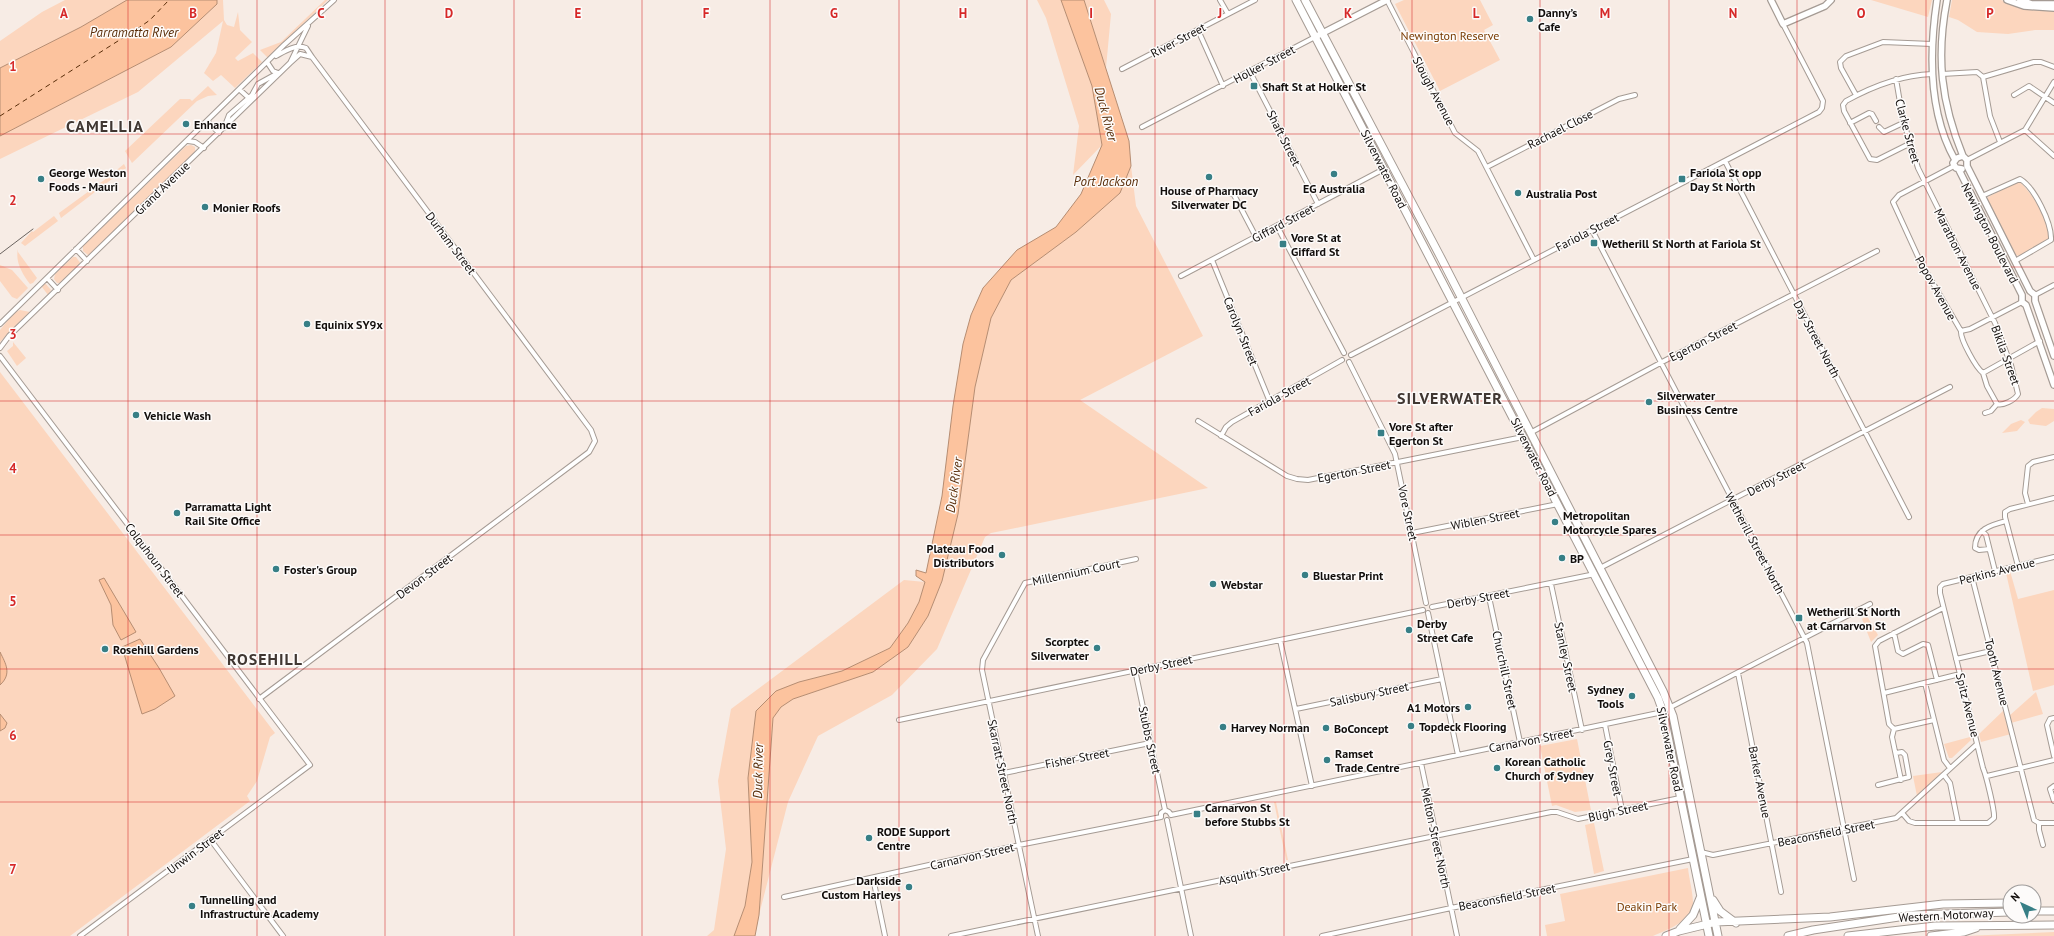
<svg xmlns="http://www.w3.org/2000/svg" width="2054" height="936" font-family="'PT Sans',sans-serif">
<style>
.green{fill:#fcd6be}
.water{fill:#fcc39e;stroke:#b68d72}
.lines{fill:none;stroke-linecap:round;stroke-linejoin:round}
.ferry{stroke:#5a2e0a;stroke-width:1;stroke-dasharray:5 4;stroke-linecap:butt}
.street-casing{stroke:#a59b94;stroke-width:6}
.secondary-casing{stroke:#a59b94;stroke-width:8}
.highway-casing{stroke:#a59b94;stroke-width:9}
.street{stroke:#fff;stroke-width:4}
.secondary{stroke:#fff;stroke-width:5.5}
.highway{stroke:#fff;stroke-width:7}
.tram{stroke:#6b6460;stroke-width:1}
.grid{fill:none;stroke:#d62828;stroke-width:1;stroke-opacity:0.55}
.poi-dot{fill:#377f86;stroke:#fdfbfa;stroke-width:1.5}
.labels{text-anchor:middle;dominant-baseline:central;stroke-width:3;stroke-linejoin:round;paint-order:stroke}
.poi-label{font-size:12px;font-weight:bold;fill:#120e0c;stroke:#fdfbfa;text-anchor:start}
.park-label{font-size:12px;fill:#793b01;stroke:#fdfbfa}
.street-label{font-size:12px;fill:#120e0c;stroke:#fdfbfa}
.water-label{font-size:13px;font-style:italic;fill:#5a2e0a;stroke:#fdfbfa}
.district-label{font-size:16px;font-weight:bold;letter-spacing:1px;fill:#403732;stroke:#fdfbfa}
.grid-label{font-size:13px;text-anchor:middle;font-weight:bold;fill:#d62828;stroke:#fdfbfa;stroke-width:3;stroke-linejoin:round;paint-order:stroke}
</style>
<rect width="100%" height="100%" fill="#f7ece5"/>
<path class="green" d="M65,0H127L81,27L0,68V41L42,12Z
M217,0H223L224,20L227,25L234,27L238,12L240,30L252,42L235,58L238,61L253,53L262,62L235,88L221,75L213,81L204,73L216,53L223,21L138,92L0,159V136L171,47L217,4Z
M325,0H328L268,58L260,50L281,42Z
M1037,0H1061L1092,86L1102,145L1073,175L1079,126L1046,18Z
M1084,0H1104L1111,14L1106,68Z
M1404,0H1480L1493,25L1484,30L1500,60L1440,91L1395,4Z
M1871,0H1932L1928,17Z
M1952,0H2001L2024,9L2054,11V30H2035L2008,34L1977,32L1958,20L1949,17Z
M208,86L217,95L208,96L197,101L132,163L125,151L180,99H190L192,101Z
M191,145L195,147V153L92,253L88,255L83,251V246L186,146Z
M124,164L126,168L125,169L61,218L59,213L107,178Z
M1131,166L1136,206L1203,336L1080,400L1208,488L1006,530L991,533L985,537L937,649L892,695L818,736L788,802L759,915L773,718L781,707L793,699L873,672L908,647L928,616L942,581L958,514L975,387L991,318L1011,280L1076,232L1120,193Z
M2019,181C2034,196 2049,218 2049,240L2019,256L2016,255L1987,201L1988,197Z
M54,216L58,221L25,246L21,243L32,231L33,232Z
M18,249V252L37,278L33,283L30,284C22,273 15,262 18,249Z
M73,257H76L81,264L61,283H57L54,279L55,274Z
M0,265L12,270L28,288L17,299L12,297L0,281Z
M45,283L51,290L48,295L42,287Z
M20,310L30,312L0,342V330L14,313Z
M13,342L26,358L17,366L7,351L13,346Z
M0,372L275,733L270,737L257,781L247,796L250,801L70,936H0Z
M2042,408L2054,409V421L2046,426L2030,424L2028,420L2036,412Z
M2021,420L2025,422L2017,431L2002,433L2011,424Z
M2010,571L2018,599L2054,590V685L2033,691L2006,573Z
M904,580L925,582L919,602L908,623L890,648L842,671L799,682L756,711L748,778L752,862L745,906L734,936H707L714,930L726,849L718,781L731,709Z
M1867,616L1878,635L1871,642L1862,619Z
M2036,692L2043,714L2011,723L2009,716Z
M2004,710L2011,734L1981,742L1979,734Z
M1970,737L1971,740L1952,758H1949L1944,744Z
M1577,739L1591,810L1575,812L1556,805L1552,806L1540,746Z
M1942,772L1917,796L1913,776Z
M1274,802H1276L1288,860H1286Z
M1594,823L1604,871L1594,874L1585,825Z
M1688,868C1689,879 1693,892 1693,903C1692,921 1667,930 1653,936H1547L1545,925L1565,921L1560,894Z
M2054,932V936H1965Z"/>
<path class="water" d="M127,0H217V4L171,47L0,136V68L81,27Z
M1061,0H1084L1129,141L1131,166L1120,193L1076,232L1011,280L991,318L975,387L958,514L942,581L928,616L908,647L873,672L793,699L781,707L773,718L759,915L755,936H734L745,906L752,862L748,778L756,711L776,691L799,682L842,671L890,648L908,623L919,602L925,582L916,576V570L926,573L942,496L953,406L963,344L971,315L983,288L1017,250L1056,227L1081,194L1102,145L1092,86Z
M104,578L136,632L121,640L113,625L111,605L99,580Z
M140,639L159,668L175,696L155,709L142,714L122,647Z
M0,652C6,664 12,674 0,685Z
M0,714L7,723L5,728L0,731Z"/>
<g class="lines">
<path class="ferry" d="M0,116L140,27L150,20L169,0"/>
<defs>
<path id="street" d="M1220,0L1228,14
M1387,0L1455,133L1478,151L1534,260
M1198,30L1223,86
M276,56C285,51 295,44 306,48L312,57
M267,62L273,71L278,73
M1122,69L1255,0
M1250,72L1318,204
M1942,74L1977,72L1983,77L2034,62H2041L2054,67
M1983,77L1990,116L2000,142
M1896,79L1903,120L1918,168L1995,323L2011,365L2018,394C2015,400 2003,406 1997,404
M240,90L250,99
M1856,95L1841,68L1840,62L1846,56L1883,42L1932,44
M2014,95L2029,86L2054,103
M208,122L219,133
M1850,123L1869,113L1872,114L1876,121
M1142,127L1315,37
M1879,127L1884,132L1903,123
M224,128L229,115L252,95L258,84L278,73
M2025,130L2054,156
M188,141L195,142L204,148
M1909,144L1877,160L1870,159L1844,111L1843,105L1846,101C1873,86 1901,75 1932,74
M1967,160L2025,130L2054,82
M1725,161L1909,517
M1954,166L1899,195L1893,202L1920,261L1961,331C1960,339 1976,368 1983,373
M1487,167L1619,99L1635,95
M1230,193L1234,195L1256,237
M1982,196L2020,179C2034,187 2052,223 2051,240L2015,261
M1277,226L1344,353
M1592,230L1807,643L1854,879
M76,249L87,261
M1212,260L1270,402
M1181,276L1384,169
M47,278L58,290
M2035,295L2054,285
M0,324L284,45L334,0
M1961,331L1970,329L2022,302
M0,348L9,336L290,63L308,26
M1351,355L1819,112L1822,108L1823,101L1783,24
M0,356L310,765L80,936
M1349,362L1395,454L1426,603
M1997,404L1987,386L1983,373L2040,341
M1985,413L1991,411L1997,404
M1198,421L1287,476L1297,479L1308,480L1523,437
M1530,433L1664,361L1877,251
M1221,436L1226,427L1232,422L1342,360
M2028,504L2025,493L2028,466L2033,462L2054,457
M1982,531L1986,535L1995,571
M1412,533L1558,504
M1989,549L1979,550L1975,548C1975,529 1991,525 2006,521
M2018,566L2005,517V512L2010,509L2054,498
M1600,568L1950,387
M1972,577L2034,820L2039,823H2054
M1551,584L1582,730
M1489,597L1520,742
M1432,607L1595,574
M1428,613L1458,755
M1894,633L1898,651L1903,654L1923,644L1928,645L1937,680
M1280,640L1312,786
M1956,659L1991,651
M1135,670L1165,810
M1738,673L1781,892
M1925,683L1944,760L1950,768
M1884,693L1960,674
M259,699L589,452L595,441L591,430L312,57L300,54L290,63
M1669,708L1870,604
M1296,709L1442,679
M2054,718L2050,719L2047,725L2054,756
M899,720L1423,610
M1605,725L1622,810
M1894,729L1934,720
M1421,763L1457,936
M1004,773L1150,743
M1944,775L1950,783L1958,823
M1987,776L2054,760
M1901,780L1892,737L1894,729L1889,724L1875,646L1879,641L1943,608
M1878,785L1909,777L1905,755L1902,752L1896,753
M2054,786L2050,789L2054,801
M1903,814L1909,821L1915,823H1988L1994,818C1995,811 1986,775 1983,768L1940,593V587L1943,584L2054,557
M1171,815L1663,712
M1161,817V813L1165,810L1169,812L1171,815
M1167,820L1191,936
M2039,823V830L2043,845
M210,839L283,936
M1701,852L1713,855L1896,818L1977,744
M873,878L885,936
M784,897L1019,845L1161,817
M951,936L1551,812H1557L1578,819L1680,798
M1038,936L982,670L983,660L1025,583L1136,559
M1322,936L1451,908L1693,859"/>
<path id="secondary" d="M1771,0L1783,24
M1937,0C1929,53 1928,112 1955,160
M1947,0C1936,57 1941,102 1963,156L1967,160V166L2030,291
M2007,0L2024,6L2054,8
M2020,0L2032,4H2054
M1783,24L1825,6L1831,0
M1315,37L1387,0
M1962,169L1956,168L1953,163L1957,158L1963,156
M1959,170L2022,295V302L2026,305L2054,385
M2030,291L2035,295V301L2054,356"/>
<path id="highway" d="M1296,0L1658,698L1663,712L1709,936
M1305,0L1440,256L1663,691L1673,716L1718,936
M1713,900L1720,911L1736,923
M2034,911H2054
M1680,929L1693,915L1700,898
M1666,936L1679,931L1716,922L1830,917L1943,904L2010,903
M1788,936L1813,930L1912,915L2010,912
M1848,936L1935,926L2054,925
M1931,936L1964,932L1976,928"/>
</defs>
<use href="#street" class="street-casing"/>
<use href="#secondary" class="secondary-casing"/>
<use href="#highway" class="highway-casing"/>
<use href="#street" class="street"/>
<use href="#secondary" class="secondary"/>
<use href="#highway" class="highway"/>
<path class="tram" d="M0,254L33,229"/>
</g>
<path class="grid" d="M128,0V936M257,0V936M385,0V936M514,0V936M642,0V936M770,0V936M899,0V936M1027,0V936M1155,0V936M1284,0V936M1412,0V936M1540,0V936M1669,0V936M1797,0V936M1926,0V936M0,134H2054M0,267H2054M0,401H2054M0,535H2054M0,669H2054M0,802H2054"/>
<g class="poi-dot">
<circle cx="1530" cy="19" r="4"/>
<rect x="1250" y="82" width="8" height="8" rx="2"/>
<circle cx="186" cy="124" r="4"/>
<circle cx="1334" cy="174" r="4"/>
<circle cx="1209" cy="177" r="4"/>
<circle cx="41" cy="179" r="4"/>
<rect x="1678" y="175" width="8" height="8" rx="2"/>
<circle cx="1518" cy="193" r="4"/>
<circle cx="205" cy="207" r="4"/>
<rect x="1590" y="239" width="8" height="8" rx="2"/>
<rect x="1279" y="240" width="8" height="8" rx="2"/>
<circle cx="307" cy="324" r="4"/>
<circle cx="1649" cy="402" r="4"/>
<circle cx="136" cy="415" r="4"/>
<rect x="1377" y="429" width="8" height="8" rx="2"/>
<circle cx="177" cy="513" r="4"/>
<circle cx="1555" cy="522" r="4"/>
<circle cx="1002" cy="555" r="4"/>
<circle cx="1562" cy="558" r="4"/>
<circle cx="276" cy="569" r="4"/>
<circle cx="1305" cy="575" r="4"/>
<circle cx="1213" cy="584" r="4"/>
<rect x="1795" y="614" width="8" height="8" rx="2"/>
<circle cx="1409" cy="630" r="4"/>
<circle cx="1097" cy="648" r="4"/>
<circle cx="105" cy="649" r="4"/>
<circle cx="1632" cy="696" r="4"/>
<circle cx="1468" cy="707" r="4"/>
<circle cx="1411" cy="726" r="4"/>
<circle cx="1223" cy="727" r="4"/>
<circle cx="1326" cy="728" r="4"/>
<circle cx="1327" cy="760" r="4"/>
<circle cx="1497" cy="768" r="4"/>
<rect x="1193" y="810" width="8" height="8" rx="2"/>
<circle cx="869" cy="838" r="4"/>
<circle cx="909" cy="887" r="4"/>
<circle cx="192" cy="906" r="4"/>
</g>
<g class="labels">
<g class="poi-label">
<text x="1538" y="12">Danny’s<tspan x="1538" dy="14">Cafe</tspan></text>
<text x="1262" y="86">Shaft St at Holker St</text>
<text x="194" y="124">Enhance</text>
<text x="49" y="172">George Weston<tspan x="49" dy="14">Foods - Mauri</tspan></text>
<text x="1690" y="172">Fariola St opp<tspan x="1690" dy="14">Day St North</tspan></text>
<text x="1334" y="188" text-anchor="middle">EG Australia</text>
<text x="1209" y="190" text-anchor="middle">House of Pharmacy<tspan x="1209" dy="14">Silverwater DC</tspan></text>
<text x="1526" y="193">Australia Post</text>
<text x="213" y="207">Monier Roofs</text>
<text x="1291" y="237">Vore St at<tspan x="1291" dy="14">Giffard St</tspan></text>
<text x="1602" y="243">Wetherill St North at Fariola St</text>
<text x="315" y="324">Equinix SY9x</text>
<text x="1657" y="395">Silverwater<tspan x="1657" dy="14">Business Centre</tspan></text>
<text x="144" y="415">Vehicle Wash</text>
<text x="1389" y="426">Vore St after<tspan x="1389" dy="14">Egerton St</tspan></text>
<text x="185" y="506">Parramatta Light<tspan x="185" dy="14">Rail Site Office</tspan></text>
<text x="1563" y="515">Metropolitan<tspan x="1563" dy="14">Motorcycle Spares</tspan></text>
<text x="994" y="548" text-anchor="end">Plateau Food<tspan x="994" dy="14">Distributors</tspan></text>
<text x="1570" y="558">BP</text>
<text x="284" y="569">Foster's Group</text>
<text x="1313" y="575">Bluestar Print</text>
<text x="1221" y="584">Webstar</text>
<text x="1807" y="611">Wetherill St North<tspan x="1807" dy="14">at Carnarvon St</tspan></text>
<text x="1417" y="623">Derby<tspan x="1417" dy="14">Street Cafe</tspan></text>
<text x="1089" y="641" text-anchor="end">Scorptec<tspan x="1089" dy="14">Silverwater</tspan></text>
<text x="113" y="649">Rosehill Gardens</text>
<text x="1624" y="689" text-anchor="end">Sydney<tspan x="1624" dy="14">Tools</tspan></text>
<text x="1460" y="707" text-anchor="end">A1 Motors</text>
<text x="1419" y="726">Topdeck Flooring</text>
<text x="1231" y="727">Harvey Norman</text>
<text x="1334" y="728">BoConcept</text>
<text x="1335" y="753">Ramset<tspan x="1335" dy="14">Trade Centre</tspan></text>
<text x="1505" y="761">Korean Catholic<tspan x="1505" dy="14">Church of Sydney</tspan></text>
<text x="1205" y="807">Carnarvon St<tspan x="1205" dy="14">before Stubbs St</tspan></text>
<text x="877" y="831">RODE Support<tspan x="877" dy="14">Centre</tspan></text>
<text x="901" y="880" text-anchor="end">Darkside<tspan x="901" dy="14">Custom Harleys</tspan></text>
<text x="200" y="899">Tunnelling and<tspan x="200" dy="14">Infrastructure Academy</tspan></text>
</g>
<g class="park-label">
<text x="1450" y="35">Newington Reserve</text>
<text x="1647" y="906">Deakin Park</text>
</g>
<g class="street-label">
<text transform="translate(1178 40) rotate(-28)">River Street</text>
<text transform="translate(1264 64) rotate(-28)">Holker Street</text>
<text transform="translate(1434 91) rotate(62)">Slough Avenue</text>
<text transform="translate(1560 129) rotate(-27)">Rachael Close</text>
<text transform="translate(1908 131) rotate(75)">Clarke Street</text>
<text transform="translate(1284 138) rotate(63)">Shaft Street</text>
<text transform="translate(1384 169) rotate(63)">Silverwater Road</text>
<text transform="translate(162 188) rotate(-44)">Grand Avenue</text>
<text transform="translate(1283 223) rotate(-28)">Giffard Street</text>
<text transform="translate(1587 232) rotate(-27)">Fariola Street</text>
<text transform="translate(1990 233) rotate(63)">Newington Boulevard</text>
<text transform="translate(451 243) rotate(53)">Durham Street</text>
<text transform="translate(1958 249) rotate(63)">Marathon Avenue</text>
<text transform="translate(1936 288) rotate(61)">Popov Avenue</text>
<text transform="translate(1241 331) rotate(68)">Carolyn Street</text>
<text transform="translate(1817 339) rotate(62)">Day Street North</text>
<text transform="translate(1703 341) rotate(-27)">Egerton Street</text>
<text transform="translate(2006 355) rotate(70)">Bikila Street</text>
<text transform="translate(1279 396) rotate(-29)">Fariola Street</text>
<text transform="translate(1534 457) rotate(63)">Silverwater Road</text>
<text transform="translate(1354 471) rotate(-11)">Egerton Street</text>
<text transform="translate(1776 478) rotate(-27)">Derby Street</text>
<text transform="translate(1408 513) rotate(78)">Vore Street</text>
<text transform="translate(1485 519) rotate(-11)">Wiblen Street</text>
<text transform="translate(1755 543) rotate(62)">Wetherill Street North</text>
<text transform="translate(155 560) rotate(53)">Colquhoun Street</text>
<text transform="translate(1997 571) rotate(-14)">Perkins Avenue</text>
<text transform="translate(1076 572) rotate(-12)">Millennium Court</text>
<text transform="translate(424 576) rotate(-37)">Devon Street</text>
<text transform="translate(1478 598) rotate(-11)">Derby Street</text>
<text transform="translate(1566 657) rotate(78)">Stanley Street</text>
<text transform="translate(1161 665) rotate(-12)">Derby Street</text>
<text transform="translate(1505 670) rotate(78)">Churchill Street</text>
<text transform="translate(1997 672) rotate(76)">Tooth Avenue</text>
<text transform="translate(1369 694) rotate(-12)">Salisbury Street</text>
<text transform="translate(1968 705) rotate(76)">Spitz Avenue</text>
<text transform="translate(1150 740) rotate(78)">Stubbs Street</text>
<text transform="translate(1531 740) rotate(-11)">Carnarvon Street</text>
<text transform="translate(1670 749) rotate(78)">Silverwater Road</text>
<text transform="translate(1077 758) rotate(-11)">Fisher Street</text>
<text transform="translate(1613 768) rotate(79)">Grey Street</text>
<text transform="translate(1003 772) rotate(78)">Skarratt Street North</text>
<text transform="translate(1760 782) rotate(79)">Barker Avenue</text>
<text transform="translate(1618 811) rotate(-12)">Bligh Street</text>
<text transform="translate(1826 833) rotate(-11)">Beaconsfield Street</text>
<text transform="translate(1436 838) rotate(78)">Melton Street North</text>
<text transform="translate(195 851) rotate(-37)">Unwin Street</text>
<text transform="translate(972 856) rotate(-13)">Carnarvon Street</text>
<text transform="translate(1254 873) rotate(-12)">Asquith Street</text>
<text transform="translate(1507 897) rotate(-11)">Beaconsfield Street</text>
<text transform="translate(1946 915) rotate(-3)">Western Motorway</text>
</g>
<g class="water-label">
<text x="134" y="32">Parramatta River</text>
<text transform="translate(1106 114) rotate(75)">Duck River</text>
<text x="1106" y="181">Port Jackson</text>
<text transform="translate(954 485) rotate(-82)">Duck River</text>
<text transform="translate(758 771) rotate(-89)">Duck River</text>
</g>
<g class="district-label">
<text x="105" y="126">CAMELLIA</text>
<text x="1450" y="398">SILVERWATER</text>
<text x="265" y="659">ROSEHILL</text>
</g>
</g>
<g class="grid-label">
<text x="64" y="18">A</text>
<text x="193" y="18">B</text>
<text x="321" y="18">C</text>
<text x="449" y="18">D</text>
<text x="578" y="18">E</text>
<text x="706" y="18">F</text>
<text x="834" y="18">G</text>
<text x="963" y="18">H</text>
<text x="1091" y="18">I</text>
<text x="1220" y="18">J</text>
<text x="1348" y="18">K</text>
<text x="1476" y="18">L</text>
<text x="1605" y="18">M</text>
<text x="1733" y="18">N</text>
<text x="1861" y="18">O</text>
<text x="1990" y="18">P</text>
<text x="13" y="71">1</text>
<text x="13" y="205">2</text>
<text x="13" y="339">3</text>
<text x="13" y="473">4</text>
<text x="13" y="606">5</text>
<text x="13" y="740">6</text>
<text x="13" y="874">7</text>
</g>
<g transform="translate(2022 904) rotate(316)"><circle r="19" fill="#fdfbfa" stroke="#9f9c9b"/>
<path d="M0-3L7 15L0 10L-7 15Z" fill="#377f86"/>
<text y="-6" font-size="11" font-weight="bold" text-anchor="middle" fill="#120e0c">N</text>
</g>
</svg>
